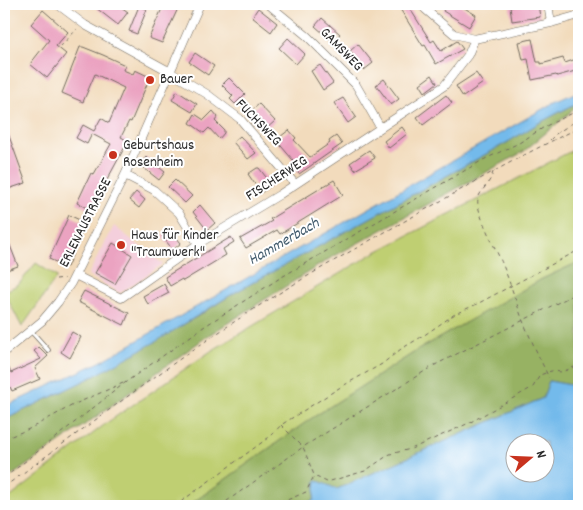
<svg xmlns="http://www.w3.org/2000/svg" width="583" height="510" font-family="Dekko,sans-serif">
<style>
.built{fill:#f4cfdc}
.green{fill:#bfcf72;stroke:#757d4e}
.forest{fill:#97b264;stroke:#616e48}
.water{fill:#73baeb;stroke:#4f728b;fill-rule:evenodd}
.building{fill:#eba3c1}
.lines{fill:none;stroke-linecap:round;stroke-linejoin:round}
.lane-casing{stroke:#71695e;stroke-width:5.5}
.street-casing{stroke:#71695e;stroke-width:9}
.path{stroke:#71695e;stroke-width:1;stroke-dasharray:4 4;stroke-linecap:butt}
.lane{stroke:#fff;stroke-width:4}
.street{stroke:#fff;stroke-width:8}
.poi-dot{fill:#c8321e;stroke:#fff;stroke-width:2}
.labels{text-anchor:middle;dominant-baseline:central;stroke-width:4;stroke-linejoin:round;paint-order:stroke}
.street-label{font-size:15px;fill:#2b2b2b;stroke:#fff}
.poi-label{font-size:15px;fill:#2b2b2b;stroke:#fff;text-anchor:start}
.water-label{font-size:16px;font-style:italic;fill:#445d6e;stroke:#fff}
</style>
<rect width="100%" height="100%" fill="#fff"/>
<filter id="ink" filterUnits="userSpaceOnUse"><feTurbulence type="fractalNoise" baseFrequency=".02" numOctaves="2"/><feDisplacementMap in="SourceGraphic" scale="10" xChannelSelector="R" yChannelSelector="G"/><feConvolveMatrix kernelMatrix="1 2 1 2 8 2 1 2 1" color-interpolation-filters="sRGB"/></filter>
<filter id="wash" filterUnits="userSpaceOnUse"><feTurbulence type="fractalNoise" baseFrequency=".0096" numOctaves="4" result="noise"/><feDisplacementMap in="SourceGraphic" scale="20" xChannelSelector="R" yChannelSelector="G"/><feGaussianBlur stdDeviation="1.12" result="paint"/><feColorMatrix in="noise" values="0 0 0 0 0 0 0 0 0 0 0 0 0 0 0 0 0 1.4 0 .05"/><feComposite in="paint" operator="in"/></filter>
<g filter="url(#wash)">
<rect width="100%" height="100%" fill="#f2dbbc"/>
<path class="built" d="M114,226L163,264L120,293L88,275Z"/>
<path class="green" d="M579,147V262L542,279L418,350L309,420L188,506H4V502L108,422L211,351L374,253Z
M36,263L57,277L22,327L4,292L19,284Z"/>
<path class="forest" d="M579,102V105L523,152L329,259L209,335L93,419L4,481V420L94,376L200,315L234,293L508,142L539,123Z
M579,262V381L571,385L549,381L543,398L337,489L301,506H188L309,420L418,350L542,279Z"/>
<path class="water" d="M579,91V102L539,123L508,142L234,293L157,341L94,376L4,420V407L100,362L555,102Z
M549,381L571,385L579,381V506H301L314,500L316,480L337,489L543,398ZM516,442H546V472H516Z"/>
<g id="blocks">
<path class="building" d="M91,4H117L128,12L118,25Z
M164,4H180L162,43L149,38Z
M397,4H407L431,42L434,40L441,51L457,41L463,49L436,64L425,45L423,46Z
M447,4H458L476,15L469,27L443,11Z
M528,4H538L540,17L512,21L510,7L528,5Z
M139,6L147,9L137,34L129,31Z
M258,8L277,23L271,32L252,17Z
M43,10L68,32L56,46L66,54L47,78L30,64L49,40L31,24Z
M322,18L340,34L333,42L315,26Z
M288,38L305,54L296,64L279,48Z
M532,39L537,62H541V64L563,58L565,63L579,58V70L557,76L556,75L532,80L528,59L523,60L519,42Z
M358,44L373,63L364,70L350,51Z
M80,47H83L103,55L125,65L123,70L133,74L135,70L150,77L131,122L129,121L121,137L128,141L107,180L93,211L77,203L91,173L94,174L111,144L92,134L87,144L76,138L83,125L94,131L101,118L109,123L124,88L95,74L83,102L62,93Z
M195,53L214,66L208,75L189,62Z
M320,65L333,83L323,90L311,71Z
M476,73L483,83L463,97L456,86Z
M432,75L437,83L425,92L420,84Z
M229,78L245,94L235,104L230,99L233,96L222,85Z
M384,79L399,99L391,105L376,85Z
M177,91L197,104L192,112L172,100Z
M446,95L452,103L423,125L417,117Z
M343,98L356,117L348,123L334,103Z
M259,104L275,121L266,129L250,112Z
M213,111L218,117L215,121L224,130V133L219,139L209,128L204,133L190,123L195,114L204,120Z
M4,125H5L26,183L5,190L4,185Z
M402,127L407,134L389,148L384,141Z
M289,130L296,138L294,140L310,157L330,143L329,141L336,136L342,144L299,174L295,168L298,166L276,140Z
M240,136L256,153L248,159L233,142Z
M369,150L375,158L355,170L350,163Z
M146,157L165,172L159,180L140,165Z
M257,168H259L272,185L261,193L248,174Z
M175,180L192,196L185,203L168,187Z
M334,180L343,195L280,234L277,230L246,248L240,239L272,221L270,219Z
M136,192L145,200L139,208L129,200Z
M200,205L215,223L207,230L193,212Z
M69,215L86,223L67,267L49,259Z
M4,230L18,266L4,271Z
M170,230L181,243L173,250L162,236Z
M231,237L234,242L223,249L226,255L183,281L182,279L170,286L165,277Z
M113,243L132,255L115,284L95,273Z
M164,284L169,293L148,304L143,296Z
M84,291L129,313L124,325L78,302Z
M72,332L81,337L70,358L61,352Z
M39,347L48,356L35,368L40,379L12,391L4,374V358L11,373L41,359L34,351Z"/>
</g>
</g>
<g filter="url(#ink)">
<use href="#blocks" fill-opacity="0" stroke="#71695e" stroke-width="1"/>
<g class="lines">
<defs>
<path id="lane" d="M31,331L48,350"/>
<path id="street" d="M57,4L85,25L165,69L207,94L240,119L295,184
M268,4L307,36L356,85L380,127
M421,4L425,9L454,34L474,39L551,23L579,15
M548,4L551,23
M125,175L154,190L179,213L198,244
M75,275L121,298L198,244L279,195L444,86L468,55L473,43L474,39
M4,352L42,321L58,302L71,283L125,175L200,4"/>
</defs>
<use href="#lane" class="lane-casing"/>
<use href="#street" class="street-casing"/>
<path class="path" d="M60,47L77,29
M4,95L10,92
M550,140L557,133L579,119
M493,172C491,183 480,190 478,199C475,211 497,251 502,263C510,282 516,302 523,321C531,340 540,359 549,378
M56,279L65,278
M4,291H5
M281,425L303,447L314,475
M4,439L29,429L75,404L123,383
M4,478L126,382L205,326L280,278L483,160L519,143L546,126L579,110
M4,487C81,431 157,373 237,320C302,277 371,240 439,202C485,176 531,150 579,128
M175,506L272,435L281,425L339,388L382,364L401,349L423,336L455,314L477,304L579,250
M220,506L303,447L433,366L579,292
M273,506L306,492L314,476L327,482L365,471L390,454L411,449L469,423L533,387L540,375L551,371L562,372L579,365"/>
<use href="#lane" class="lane"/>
<use href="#street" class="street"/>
</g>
</g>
<g class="poi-dot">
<circle cx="150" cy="80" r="5"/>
<circle cx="113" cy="155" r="5"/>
<circle cx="121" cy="245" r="5"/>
</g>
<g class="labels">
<g class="street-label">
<text transform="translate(341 50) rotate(46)">GAMSWEG</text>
<text transform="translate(258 123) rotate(46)">FUCHSWEG</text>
<text transform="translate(277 179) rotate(-33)">FISCHERWEG</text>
<text transform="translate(86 223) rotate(-63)">ERLENAUSTRASSE</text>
</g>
<g class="poi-label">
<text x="160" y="80">Bauer</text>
<text x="123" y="146">Geburtshaus<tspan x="123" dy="17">Rosenheim</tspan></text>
<text x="131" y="236">Haus für Kinder<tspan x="131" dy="17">"Traumwerk"</tspan></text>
</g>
<g class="water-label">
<text transform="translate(284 242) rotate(-30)">Hammerbach</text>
</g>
</g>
<rect width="583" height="510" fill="none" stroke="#fff" stroke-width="20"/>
<g transform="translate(530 458) rotate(71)"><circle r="24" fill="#ffffff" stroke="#aaaaaa"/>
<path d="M0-4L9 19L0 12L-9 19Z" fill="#c8321e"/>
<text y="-8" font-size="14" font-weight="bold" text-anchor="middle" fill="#2b2b2b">N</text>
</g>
</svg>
